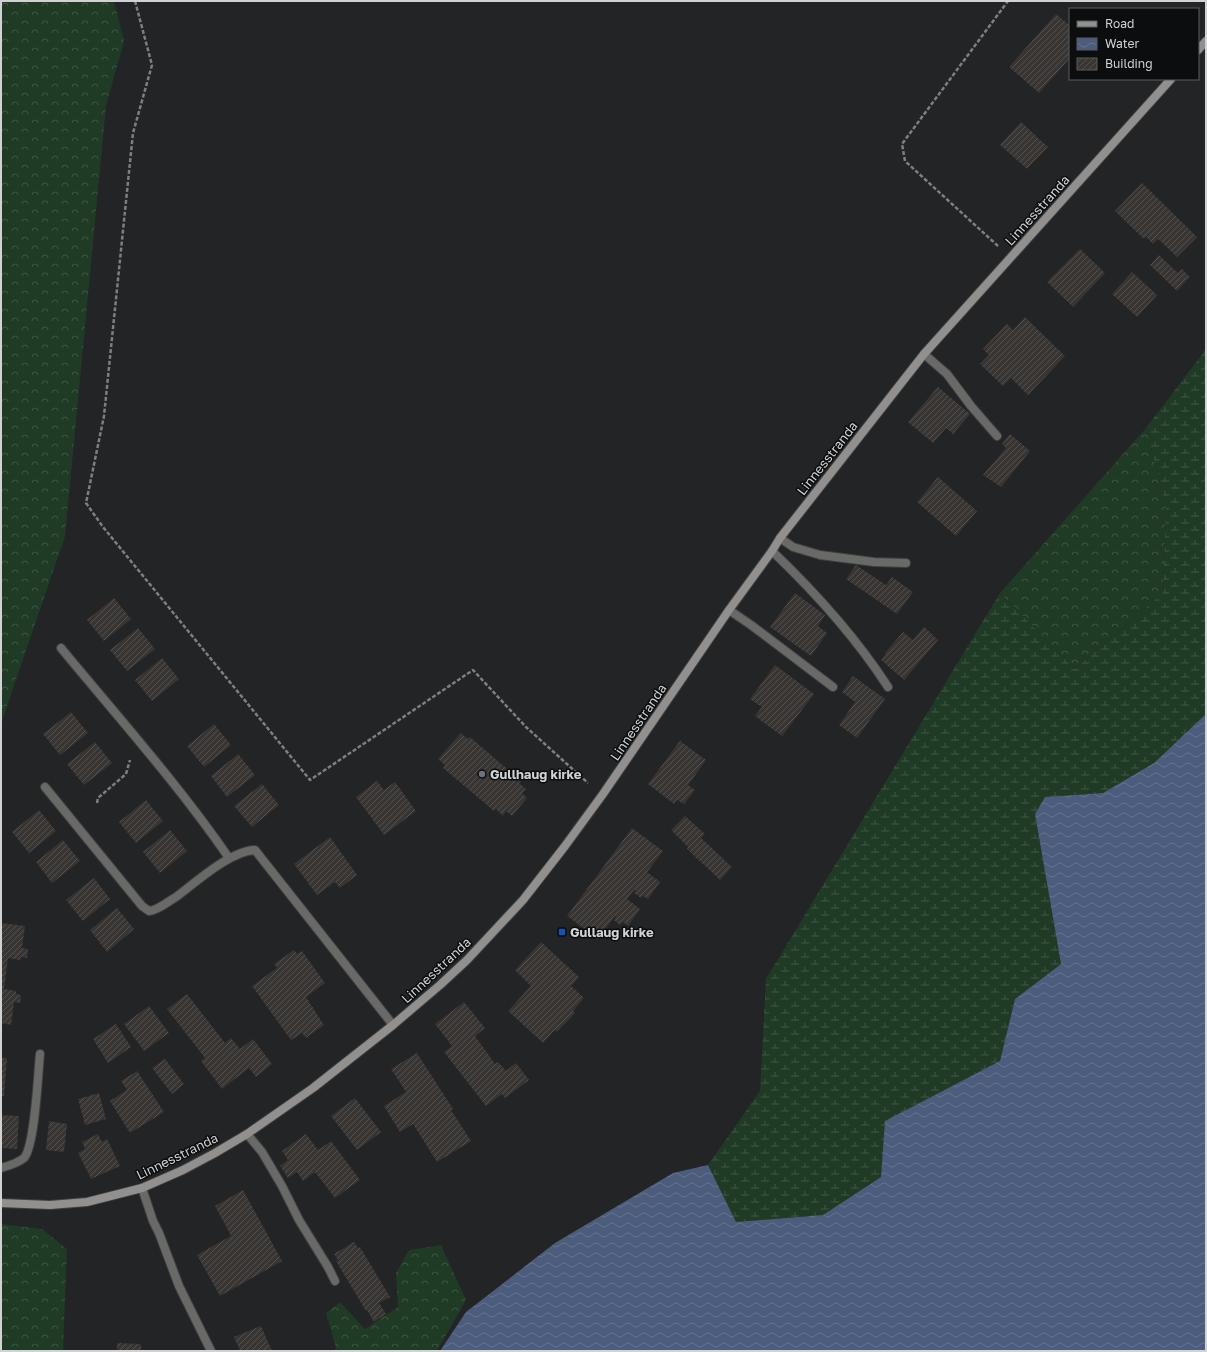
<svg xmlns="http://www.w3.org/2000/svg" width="1207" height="1352" font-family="'Golos Text',sans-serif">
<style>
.forest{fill:url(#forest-crowns)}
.wetland{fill:url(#wetland-marsh)}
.water{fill:url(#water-waves)}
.building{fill:url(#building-hatch)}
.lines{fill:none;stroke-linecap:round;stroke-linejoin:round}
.lane-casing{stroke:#3e4042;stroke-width:10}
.secondary-casing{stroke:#3e4042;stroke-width:10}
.path{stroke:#7e7f81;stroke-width:2.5;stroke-dasharray:4 2;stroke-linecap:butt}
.lane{stroke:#696967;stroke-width:8}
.secondary{stroke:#91908e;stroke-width:8}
.worship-dot{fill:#6b7280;stroke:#0c0d0e;stroke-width:1.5}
.transit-dot{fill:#1a4fb4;stroke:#0c0d0e;stroke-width:1.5}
.labels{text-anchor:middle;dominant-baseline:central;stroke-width:3;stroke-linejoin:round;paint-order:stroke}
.street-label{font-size:13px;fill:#d1d2d4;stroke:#0c0d0e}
.poi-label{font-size:13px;font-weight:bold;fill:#d1d2d4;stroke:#0c0d0e;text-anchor:start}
</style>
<defs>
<pattern id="forest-crowns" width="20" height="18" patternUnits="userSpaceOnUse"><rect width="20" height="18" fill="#1f3b25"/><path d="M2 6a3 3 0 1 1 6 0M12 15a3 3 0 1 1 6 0" fill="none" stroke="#3e5644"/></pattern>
<pattern id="wetland-marsh" width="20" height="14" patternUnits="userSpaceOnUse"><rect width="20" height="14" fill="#1f3b25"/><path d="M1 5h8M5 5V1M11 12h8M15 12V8" fill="none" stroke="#3e5644"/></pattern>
<pattern id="water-waves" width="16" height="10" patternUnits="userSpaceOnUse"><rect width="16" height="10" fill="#4c5c7d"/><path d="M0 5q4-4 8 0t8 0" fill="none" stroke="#65728f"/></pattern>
<pattern id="building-hatch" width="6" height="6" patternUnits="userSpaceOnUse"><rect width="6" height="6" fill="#383533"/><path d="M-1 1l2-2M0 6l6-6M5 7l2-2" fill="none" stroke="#545150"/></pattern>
</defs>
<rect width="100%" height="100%" fill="#222426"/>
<path class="forest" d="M1,1H114L124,41L106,106L65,536L1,724Z
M1146,428L1166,506L1163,593L1075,669L1000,593Z
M1,1224L42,1229L67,1249L63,1351H1Z
M441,1245L466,1300L437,1351H334L336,1348L326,1313L340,1302L365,1329L398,1307L396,1273L409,1250Z"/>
<path class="wetland" d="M1206,349V714L1154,763L1103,793L1045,797L1035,814L1061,964L1015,999L1000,1061L886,1121L881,1177L823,1215L736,1222L708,1165L760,1091L766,979L1000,593L1075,669L1163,593L1166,506L1146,428Z"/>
<path class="water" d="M1206,714V1351H440L466,1312L555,1243L673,1173L708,1165L736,1222L823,1215L881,1177L885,1121L1000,1061L1015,999L1061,964L1035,814L1045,797L1103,793L1154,763Z"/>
<path class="building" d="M1056,14L1070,26V58L1039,93L1009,67Z
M1021,122L1048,147L1027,169L1000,145Z
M1142,183L1197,237L1177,257L1158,239L1153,244L1146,237L1144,239L1115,211Z
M1080,249L1105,273L1073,307L1047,282Z
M1159,255L1178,273L1182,269L1190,277L1177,291L1150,265Z
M1132,272L1157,295L1137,317L1112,294Z
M1025,317L1065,356L1028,395L1011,378L1003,386L980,364L989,355L983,349L1007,324L1013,330Z
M938,387L970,414L953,434L946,428L933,443L908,422Z
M1010,434L1030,451L1001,487L983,475L1006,448L1002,444Z
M938,477L977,511L956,536L917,502Z
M856,565L886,585L892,577L913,592L897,614L846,579Z
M795,593L825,615L818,626L827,633L811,656L770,627Z
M114,598L131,619L104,641L87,620Z
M924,627L938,640L904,680L881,660L886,654L885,653L903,632L913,640Z
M138,628L155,649L127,671L110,650Z
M162,658L179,679L152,701L135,680Z
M775,665L814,694L782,736L755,716L762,707L750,699Z
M853,676L885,699L857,738L839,725L855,702L842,692Z
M71,712L88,733L60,755L43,734Z
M214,724L231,745L204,767L187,746Z
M461,733L468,739L470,737L521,781L519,783L526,789L522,793L527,798L512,816L506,811L503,816L496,809L494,811L443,768L445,765L438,759Z
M680,741L706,760L688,785L695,790L684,804L677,800L674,804L648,784Z
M95,742L112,763L84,785L67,764Z
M238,754L255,775L227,797L211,776Z
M377,781L384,790L395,782L416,811L384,835L356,797Z
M262,784L279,805L252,827L234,806Z
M146,800L163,821L136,843L119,822Z
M39,810L56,831L29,853L12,832Z
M685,816L705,834L701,838L732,867L720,880L687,849L688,847L671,830Z
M632,828L663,851L647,872L660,882L648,899L643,896L641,898L634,893L636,891L634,890L627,899L640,909L628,926L623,922L620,925L614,920L616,917L615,916L598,939L567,916Z
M170,830L187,851L160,873L143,852Z
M330,837L357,875L340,888L335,882L317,895L294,864Z
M63,840L80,861L52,883L36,862Z
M94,878L110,899L83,921L66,900Z
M117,908L134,929L107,952L90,930Z
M1,923L25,926L22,948L28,949L27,958L21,957L20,960L8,958L4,989L16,991V994L21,995L20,1003L14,1002L11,1025L1,1023Z
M541,942L579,977L571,986L584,998L573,1011L575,1013L557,1032L555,1030L543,1043L508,1011L531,986L515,970Z
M294,950L297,954L302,951L325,983L306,997L324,1025L306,1038L302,1033L291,1040L252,986L277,968L274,964Z
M187,994L225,1043L231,1038L240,1049L253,1039L272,1064L256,1077L249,1068L222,1089L201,1061L205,1058L167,1009Z
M464,1002L485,1028L475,1036L495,1064L498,1062L506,1071L516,1063L529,1080L505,1098L502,1094L486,1106L444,1052L452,1046L435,1024Z
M149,1006L169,1033L144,1051L124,1024Z
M116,1024L131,1047L108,1063L93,1039Z
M417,1053L453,1109L451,1110L471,1141L437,1162L413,1124L400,1132L384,1106L406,1092L391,1069Z
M1,1058H7L4,1096H1Z
M165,1059L184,1084L172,1094L152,1068Z
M137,1071L164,1112L130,1133L110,1101L127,1090L121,1081Z
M99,1093L106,1119L85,1125L78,1099Z
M355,1098L381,1132L357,1150L331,1116Z
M1,1115L19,1116L17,1149L1,1148Z
M49,1121L67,1124L64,1152L46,1150Z
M98,1134L102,1142L107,1139L120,1166L91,1179L78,1153L85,1149L82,1142Z
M306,1134L318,1150L331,1141L360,1180L335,1198L315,1172L303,1181L297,1172L288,1178L280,1166L288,1160L282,1151Z
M243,1190L282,1261L220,1296L197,1255L231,1236L215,1206Z
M354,1242L358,1248L360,1247L390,1297L379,1303L386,1314L374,1322L367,1310L366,1311L336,1261L338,1260L334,1254Z
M261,1326L272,1351H240L234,1337Z
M117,1343L141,1344V1351H117Z"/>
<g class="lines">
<defs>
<path id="lane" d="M924,354L947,374L971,406L997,436
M780,538L793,547L820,555L874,562L906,563
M772,551C816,593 855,636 888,687
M729,610L751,625L833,687
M61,648C118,717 178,784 229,858
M45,787L142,906L149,911C159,910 167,902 176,897C196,882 230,851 255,850L393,1025
M247,1134L262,1152L282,1186L299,1220L328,1267L335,1281
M1,1168C8,1166 18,1163 24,1158C35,1146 38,1073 40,1054
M142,1188L153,1221L159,1233L179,1286L211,1351"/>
<path id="secondary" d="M1198,50L1206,41
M1,1203L50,1205L87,1202L142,1188L183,1170L215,1153L247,1134L313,1088L393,1025L440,985L467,960L523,900L565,846L603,794L729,610L772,551L780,538L924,354L1171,79"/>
</defs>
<use href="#lane" class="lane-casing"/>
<use href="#secondary" class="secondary-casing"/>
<path class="path" d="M135,1L152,65L133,133L104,416L86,503L103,527L310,780L473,670L526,727L588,783
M998,246L905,161L902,144L1008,1
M97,803L98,798L126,774L130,760"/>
<use href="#lane" class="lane"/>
<use href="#secondary" class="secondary"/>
</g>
<circle class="worship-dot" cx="482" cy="774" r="4"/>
<rect class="transit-dot" x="558" y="928" width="8" height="8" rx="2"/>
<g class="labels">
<g class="street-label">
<text transform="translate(1037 210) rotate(-48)">Linnesstranda</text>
<text transform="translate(827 458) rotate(-52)">Linnesstranda</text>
<text transform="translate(638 722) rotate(-56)">Linnesstranda</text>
<text transform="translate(436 970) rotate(-43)">Linnesstranda</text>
<text transform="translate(177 1156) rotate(-26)">Linnesstranda</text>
</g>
<g class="poi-label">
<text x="490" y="774">Gullhaug kirke</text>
<text x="570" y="932">Gullaug kirke</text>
</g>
</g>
<rect width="1207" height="1352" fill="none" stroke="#d1d2d4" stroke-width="4"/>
<rect x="1069" y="8" width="130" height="72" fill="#0c0d0e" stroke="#5b5c5d"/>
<rect x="1077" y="21" width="20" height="6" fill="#91908e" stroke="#5b5c5d"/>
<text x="1105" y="28" font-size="12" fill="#d1d2d4">Road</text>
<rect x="1077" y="38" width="20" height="12" fill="url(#water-waves)" stroke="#5b5c5d"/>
<text x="1105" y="48" font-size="12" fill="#d1d2d4">Water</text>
<rect x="1077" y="58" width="20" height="12" fill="url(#building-hatch)" stroke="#5b5c5d"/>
<text x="1105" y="68" font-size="12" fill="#d1d2d4">Building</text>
</svg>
